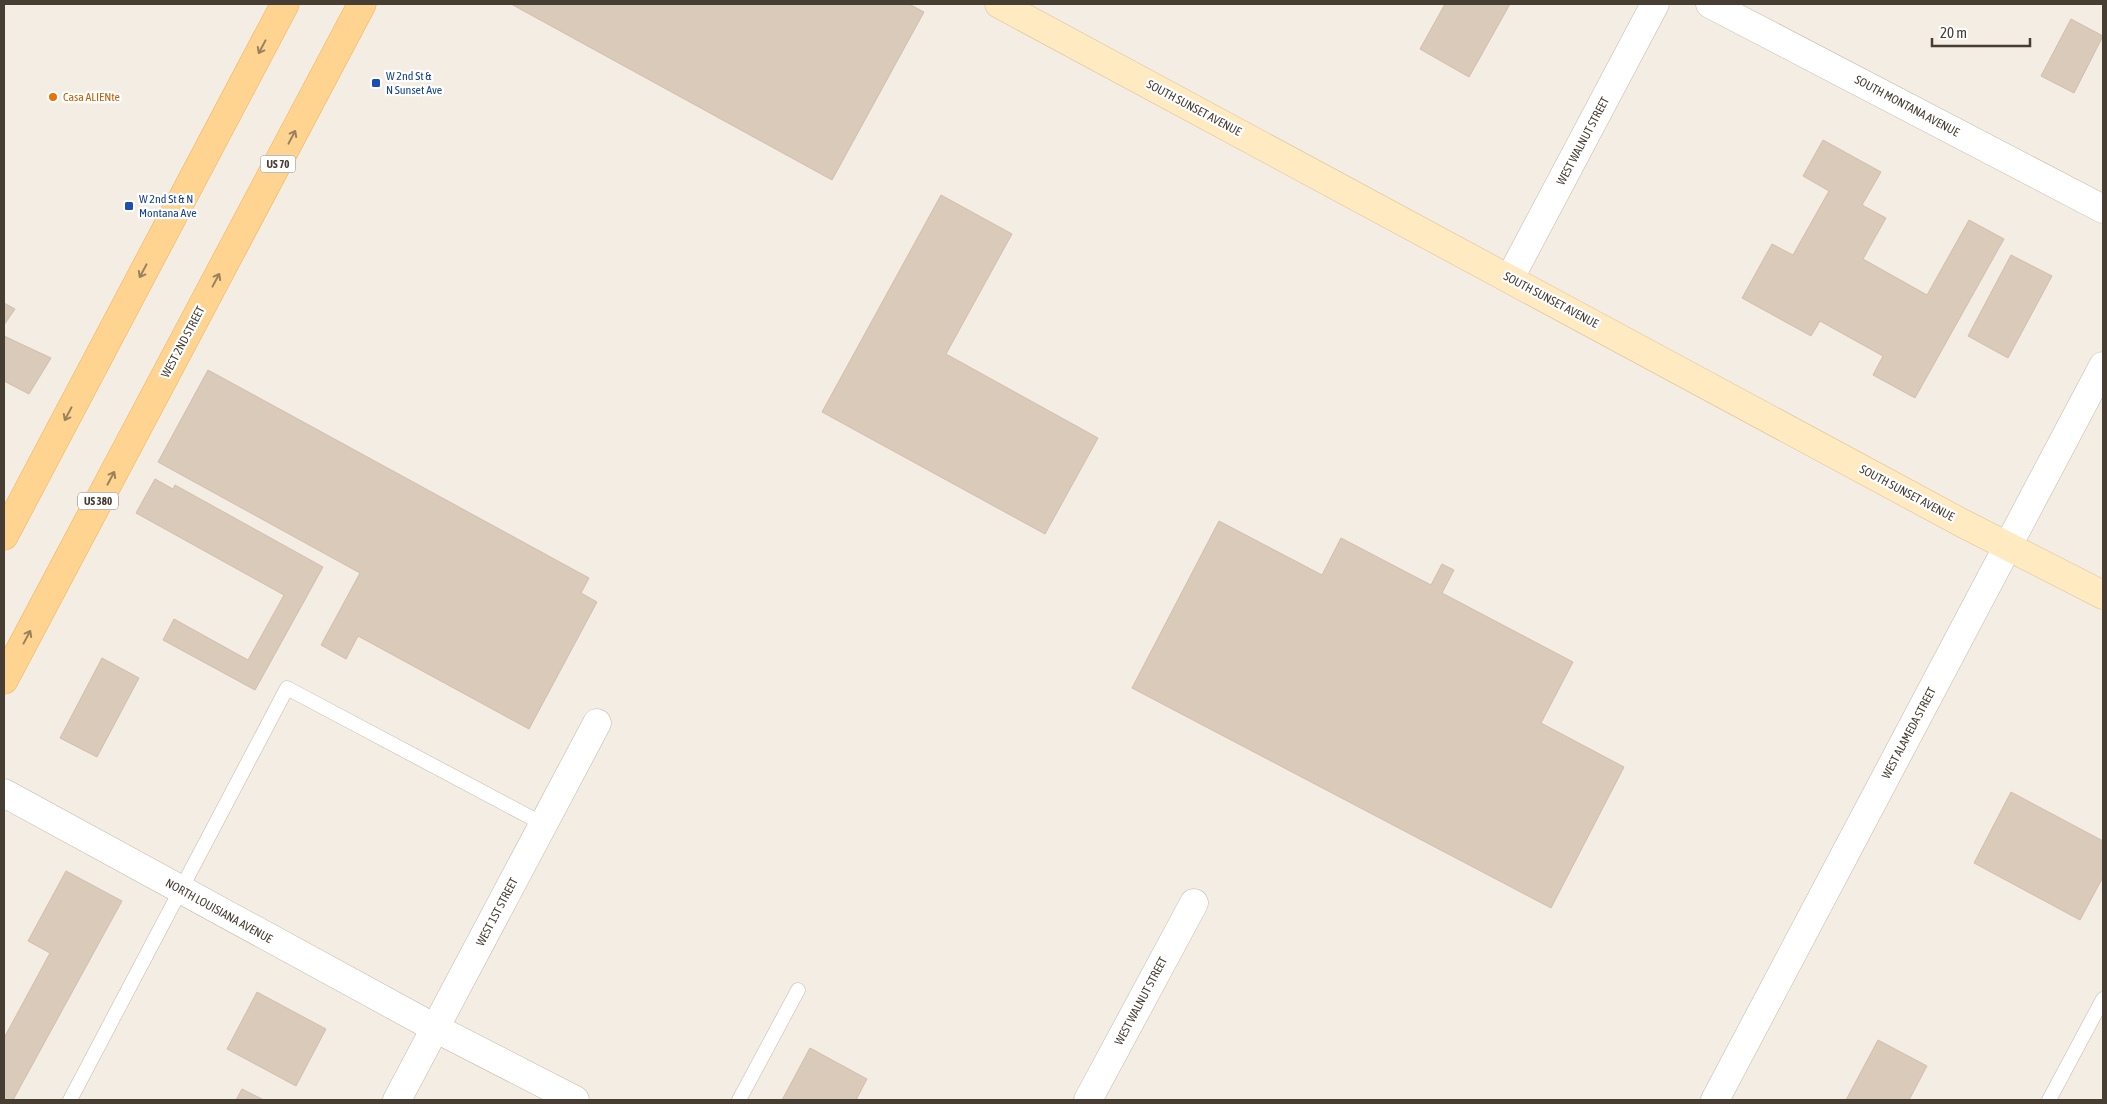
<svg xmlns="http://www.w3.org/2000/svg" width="2107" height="1104" font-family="'Asap Condensed',sans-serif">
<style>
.building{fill:#dacaba;stroke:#d2beaa}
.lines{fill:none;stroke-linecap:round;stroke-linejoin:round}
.service-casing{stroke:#c3b7a8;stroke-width:15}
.minor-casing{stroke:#c3b7a8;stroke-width:29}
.tertiary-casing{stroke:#c3b7a8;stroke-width:29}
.secondary-casing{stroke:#dcc08f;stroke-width:29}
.primary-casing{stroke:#f1b154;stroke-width:29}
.service{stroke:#fff;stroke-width:14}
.minor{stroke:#fff;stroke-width:28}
.tertiary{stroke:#fff;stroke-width:28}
.secondary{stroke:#ffeac2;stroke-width:28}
.primary{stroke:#ffd491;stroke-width:28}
.oneway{stroke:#99815d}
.transit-dot{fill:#1a4fb4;stroke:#fff;stroke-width:2}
.food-dot{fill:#e8710a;stroke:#fff;stroke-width:2}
.labels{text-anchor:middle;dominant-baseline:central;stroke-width:4.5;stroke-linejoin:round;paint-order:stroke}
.shield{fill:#fff;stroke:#7e7770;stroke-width:1}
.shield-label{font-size:11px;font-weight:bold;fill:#463d33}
.transit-label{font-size:12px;fill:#164399;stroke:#fff;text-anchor:start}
.food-label{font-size:12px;fill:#c56008;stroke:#fff;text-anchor:start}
.street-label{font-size:12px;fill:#463d33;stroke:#fff}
</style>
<rect width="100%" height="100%" fill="#f4ede3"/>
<path class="building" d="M511,4H909L924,12L832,180Z
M1445,4H1510L1469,77L1420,49Z
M2071,19L2103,36L2074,93L2041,76Z
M1823,140L1881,172L1862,205L1886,218L1863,259L1927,295L1969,220L2004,239L1915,398L1873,375L1883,356L1820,321L1811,336L1742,298L1772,244L1793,255L1829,191L1803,176Z
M941,195L1012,234L946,354L1098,438L1045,534L822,412Z
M2011,255L2052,276L2008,358L1968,336Z
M4,303L15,309L4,325Z
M4,336L51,358L29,394L4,381Z
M208,370L589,578L581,593L597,602L529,729L358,636L346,659L321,645L360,573L158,462Z
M155,479L173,489L175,485L323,567L255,690L163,640L174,619L248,660L284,595L136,513Z
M1219,521L1322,575L1341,538L1431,585L1442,564L1454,570L1442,593L1573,662L1541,723L1624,767L1551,908L1132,688Z
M102,658L139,678L97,757L60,738Z
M2011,792L2103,841V877L2080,920L1974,863Z
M66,871L122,901L13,1100H4V1038L50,953L28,941Z
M257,992L326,1029L296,1086L227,1049Z
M1878,1040L1927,1066L1909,1100H1846Z
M810,1048L867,1079L856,1100H782Z
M242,1089L264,1100H236Z"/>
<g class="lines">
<defs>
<path id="service" d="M70,1100L287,688L543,824
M739,1100L798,990
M2049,1100L2103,999"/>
<path id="minor" d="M1710,4L2103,209
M1510,278L1655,4
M4,793L435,1028L575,1100
M397,1100L597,723
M1088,1100L1194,903"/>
<path id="tertiary" d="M1715,1100L2103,366"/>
<path id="secondary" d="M999,4L1962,523L2103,595"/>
<path id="primary" d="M4,536L285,4
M4,680L362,4"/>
</defs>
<use href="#service" class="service-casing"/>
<use href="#minor" class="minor-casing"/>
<use href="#tertiary" class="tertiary-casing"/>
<use href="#secondary" class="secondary-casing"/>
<use href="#primary" class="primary-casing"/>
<use href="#service" class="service"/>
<use href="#minor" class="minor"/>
<use href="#tertiary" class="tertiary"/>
<use href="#secondary" class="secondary"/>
<use href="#primary" class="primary"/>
</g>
<defs><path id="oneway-shaft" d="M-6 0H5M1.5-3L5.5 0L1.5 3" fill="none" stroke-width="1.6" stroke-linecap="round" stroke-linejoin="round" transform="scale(1.25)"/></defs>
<g class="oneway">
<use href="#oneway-shaft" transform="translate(262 47) rotate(118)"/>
<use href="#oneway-shaft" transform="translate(292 137) rotate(-62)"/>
<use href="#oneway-shaft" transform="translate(143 271) rotate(118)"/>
<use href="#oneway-shaft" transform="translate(216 280) rotate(-62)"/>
<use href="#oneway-shaft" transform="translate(68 414) rotate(118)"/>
<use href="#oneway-shaft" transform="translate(111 478) rotate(-62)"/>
<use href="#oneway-shaft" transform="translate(27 637) rotate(-62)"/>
</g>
<g class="transit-dot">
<rect x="371" y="78" width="10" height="10" rx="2.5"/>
<rect x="124" y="201" width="10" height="10" rx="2.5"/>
</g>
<circle class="food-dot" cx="53" cy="97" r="5"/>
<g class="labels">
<g class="shield">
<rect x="260.5" y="155.5" width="35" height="17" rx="4"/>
<rect x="78" y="492.5" width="40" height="17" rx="4"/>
</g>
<g class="shield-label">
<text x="278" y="164">US 70</text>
<text x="98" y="501">US 380</text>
</g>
<g class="transit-label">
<text x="386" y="76">W 2nd St &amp;<tspan x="386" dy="14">N Sunset Ave</tspan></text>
<text x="139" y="199">W 2nd St &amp; N<tspan x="139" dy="14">Montana Ave</tspan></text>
</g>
<g class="food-label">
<text x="63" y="97">Casa ALIENte</text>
</g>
<g class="street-label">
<text transform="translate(1907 106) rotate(28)">SOUTH MONTANA AVENUE</text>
<text transform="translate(1194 108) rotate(28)">SOUTH SUNSET AVENUE</text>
<text transform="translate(1583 141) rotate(-62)">WEST WALNUT STREET</text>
<text transform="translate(1551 300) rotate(28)">SOUTH SUNSET AVENUE</text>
<text transform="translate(183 342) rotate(-62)">WEST 2ND STREET</text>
<text transform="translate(1907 493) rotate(28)">SOUTH SUNSET AVENUE</text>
<text transform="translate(1909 733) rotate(-62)">WEST ALAMEDA STREET</text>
<text transform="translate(219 911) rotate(29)">NORTH LOUISIANA AVENUE</text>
<text transform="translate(497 912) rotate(-62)">WEST 1ST STREET</text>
<text transform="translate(1141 1001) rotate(-62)">WEST WALNUT STREET</text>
</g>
</g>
<rect width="2107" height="1104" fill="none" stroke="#463d33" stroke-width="10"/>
<path d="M1932 38v8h98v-8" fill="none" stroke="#463d33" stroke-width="2.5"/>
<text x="1940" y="38" font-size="15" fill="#463d33" stroke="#ffffff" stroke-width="4" paint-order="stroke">20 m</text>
</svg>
